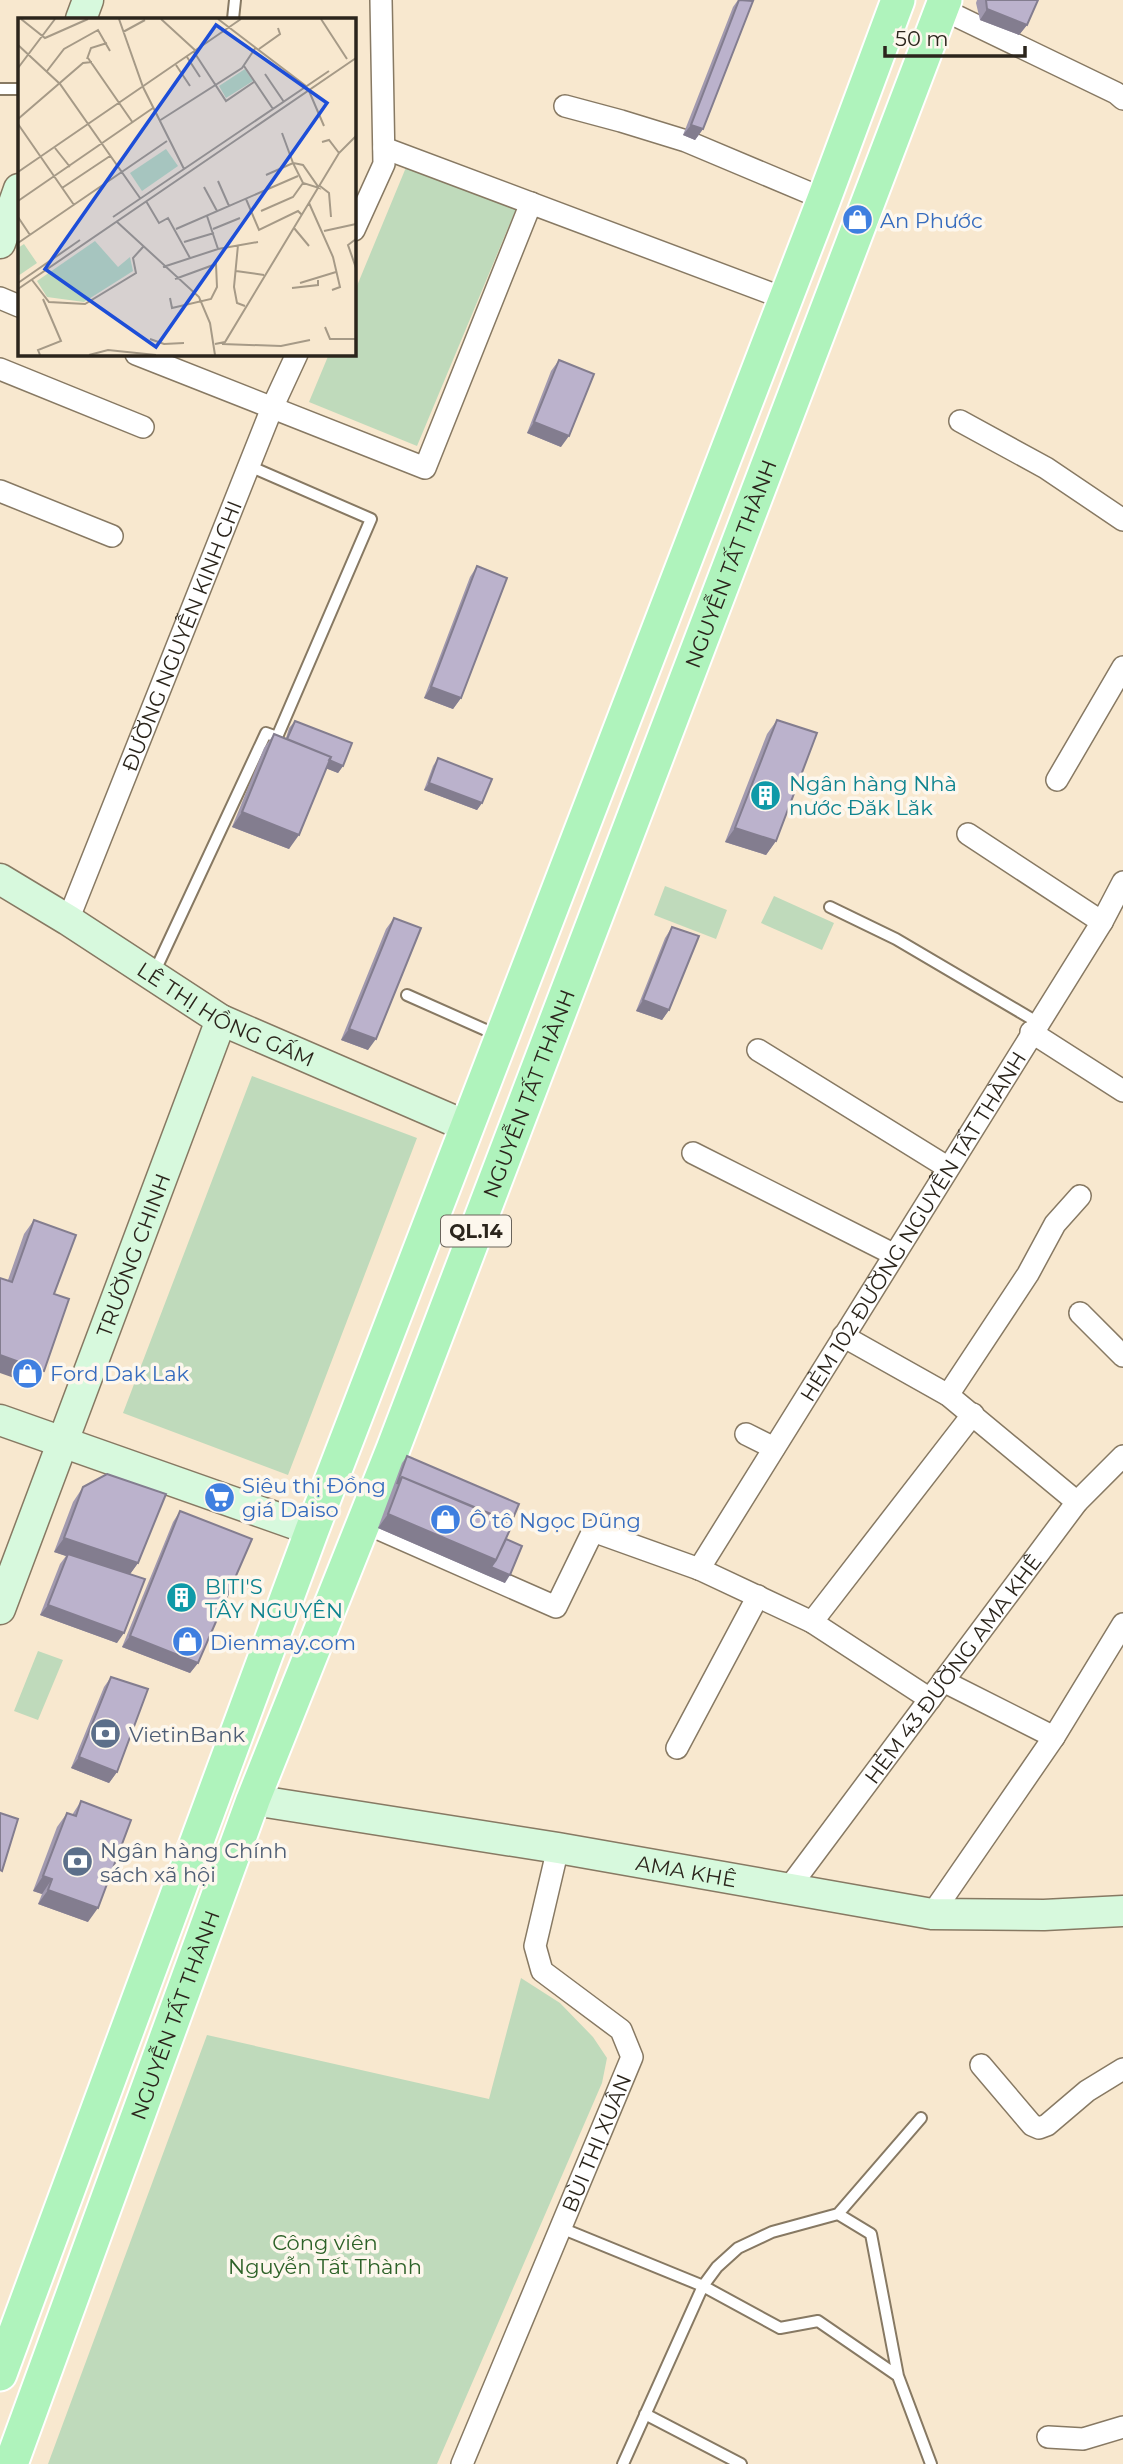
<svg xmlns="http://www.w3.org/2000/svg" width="1123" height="2464" font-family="Montserrat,sans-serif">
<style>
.green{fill:#bfdabb}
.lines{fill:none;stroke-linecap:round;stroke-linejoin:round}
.lane-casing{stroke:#877963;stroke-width:14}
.street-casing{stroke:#877963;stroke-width:24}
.secondary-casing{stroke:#877963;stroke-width:33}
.primary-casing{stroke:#fff;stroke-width:37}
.lane{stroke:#fff;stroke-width:10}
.street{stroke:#fff;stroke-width:21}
.secondary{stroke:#d7f9dd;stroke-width:30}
.primary{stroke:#aff3bc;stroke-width:33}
.wall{fill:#a199af}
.shaded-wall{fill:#837d8f}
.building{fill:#bbb2cc;stroke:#837d8f;stroke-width:2}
.labels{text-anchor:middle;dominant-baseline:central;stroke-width:7;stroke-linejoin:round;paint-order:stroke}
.shield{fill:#fdf7ed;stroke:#6a645b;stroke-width:2}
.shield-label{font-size:19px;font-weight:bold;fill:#2b251c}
.shop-label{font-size:21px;fill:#366cbe;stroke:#fdf7ed;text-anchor:start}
.street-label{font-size:21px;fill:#2b251c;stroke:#fdf7ed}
.culture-label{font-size:21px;fill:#0d838f;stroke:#fdf7ed;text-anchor:start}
.service-label{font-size:21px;fill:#4e5e75;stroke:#fdf7ed;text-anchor:start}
.park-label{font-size:21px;fill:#2d6228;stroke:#fdf7ed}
.inset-road{fill:none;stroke:#a69a87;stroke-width:2}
.view{fill:#1d4ed8;fill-opacity:0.15;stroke:#1d4ed8;stroke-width:3.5}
.inset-edge{fill:none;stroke:#2b251c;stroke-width:3.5}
</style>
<rect width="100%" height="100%" fill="#f8e8cf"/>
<path class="green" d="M407,165L516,209L417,446L309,402L329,354H354V293Z
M665,886L727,910L716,939L654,915Z
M774,896L834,923L822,950L761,923Z
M252,1076L417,1138L288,1475L123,1413Z
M38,1651L63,1660L38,1720L14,1711Z
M521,1978L560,2003L593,2037L607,2058L602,2083L437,2464H48L207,2035L489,2099Z"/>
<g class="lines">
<defs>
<path id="lane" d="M233,19L235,0
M0,89H19
M830,907L896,939L1037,1022
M154,973L266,733L277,737L371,519L249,466
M407,995L497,1035
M838,2214L871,2234L898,2376L931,2464
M561,2228L703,2286L623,2464
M898,2376L818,2321L780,2328L703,2286L717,2267L738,2248L772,2232L838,2214L921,2118
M645,2414L741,2464"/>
<g id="street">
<path d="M942,9L1116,93L1123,99"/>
<path d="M565,106L621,121L686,141L824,199"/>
<path d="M384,148L786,299"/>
<path d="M354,230L384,164L381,0"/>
<path d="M0,298L19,306"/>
<path d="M136,354L425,468L531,203"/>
<path d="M0,369L143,427"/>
<path d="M960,421L1046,468L1123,520"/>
<path d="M0,491L112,536"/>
<path d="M1057,780L1123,667"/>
<path d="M968,834L1102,922"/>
<path id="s1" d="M68,920L272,408L297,354"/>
<path d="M1031,1032L1123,1091"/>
<path d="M758,1050L947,1167"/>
<path d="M693,1153L893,1254"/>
<path d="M1080,1313L1123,1356"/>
<path d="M843,1336L948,1395L1077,1502"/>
<path d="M948,1395L1028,1274L1055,1224L1080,1196"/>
<path d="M746,1434L774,1448"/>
<path d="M363,1522L556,1607L593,1531L699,1569L812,1622L930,1699"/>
<path id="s2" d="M699,1569L1102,922L1123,882"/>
<path d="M812,1622L973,1414"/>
<path d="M943,1681L1054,1737"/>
<path d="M677,1748L758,1596"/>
<path id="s3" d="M788,1889L1077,1502L1123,1456"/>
<path d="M932,1914L1054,1737L1123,1624"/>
<path d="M981,2065L1032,2125L1039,2128L1047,2125L1087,2091L1123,2069"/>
<path d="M1048,2437L1083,2439L1123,2427"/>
<path id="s4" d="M462,2464L632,2057L621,2030L542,1971L535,1946L558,1848"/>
</g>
<g id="secondary">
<path d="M81,19L88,0"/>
<path d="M0,243L19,189"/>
<path id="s5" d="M0,879L68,920L221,1020L466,1126"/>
<path d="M0,1420L312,1530"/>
<path id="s6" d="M0,1609L221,1020"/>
<path id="s7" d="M253,1800L558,1848L932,1914L1044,1915L1123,1911"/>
</g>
<g id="primary">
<path d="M0,2374L312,1530L824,199L898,0"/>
<path id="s8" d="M11,2464L253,1800L393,1449L945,0"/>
</g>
</defs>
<use href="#lane" class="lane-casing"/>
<use href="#street" class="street-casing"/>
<use href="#secondary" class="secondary-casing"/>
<use href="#primary" class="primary-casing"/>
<use href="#lane" class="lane"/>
<use href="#street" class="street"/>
<use href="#secondary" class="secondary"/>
<use href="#primary" class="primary"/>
</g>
<path class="wall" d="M738,0H739L703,129L695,140L683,135L733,7Z
M977,0H1038L1027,25L1019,35L980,20L976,3Z
M559,360L561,447L527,433L551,371Z
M477,566L461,698L453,709L424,698L470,577Z
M777,720L776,841L766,855L725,842L767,734Z
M295,721L343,766L338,773L326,768L289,849L232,827L264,748L274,734L286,738L289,728Z
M438,758L482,803L477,810L424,790L433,766Z
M394,918L368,1050L341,1040L386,929Z
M672,927L669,1010L662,1020L636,1011L665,938Z
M34,1220L54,1294L44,1371L34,1385L8,1280L24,1234Z
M407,1456L511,1523L506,1539L505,1583L378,1528L402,1463Z
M83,1487L138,1563L130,1574L117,1643L40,1615L60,1564L66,1556L54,1552L73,1502Z
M180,1511L198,1663L190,1673L122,1647L173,1522Z
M111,1677L117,1772L109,1783L71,1768L104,1687Z
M81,1801L88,1922L38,1904L42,1894L33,1891L57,1827L67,1813L72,1815Z"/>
<path class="shaded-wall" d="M987,9L1027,25L1019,35L980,20Z
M691,125L703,129L695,140L683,135Z
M534,422L569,436L561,447L527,433Z
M431,687L461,698L453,709L424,698Z
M286,744L343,766L338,773L281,751Z
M429,783L482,803L477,810L424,790Z
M242,812L299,835L289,849L232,827Z
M735,828L776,841L766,855L725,842Z
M643,1000L669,1010L662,1020L636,1011Z
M349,1029L376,1039L368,1050L341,1040Z
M0,1355L44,1371L34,1385L0,1373Z
M388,1514L496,1560L486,1575L378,1528Z
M64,1538L138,1563L128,1577L68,1554L66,1556L54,1552Z
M491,1567L510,1575L505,1583L486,1575Z
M48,1605L124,1633L117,1643L40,1615Z
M130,1636L198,1663L190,1673L122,1647Z
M79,1757L117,1772L109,1783L71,1768Z
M43,1876L52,1879L42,1894L33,1891Z
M48,1890L98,1908L88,1922L38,1904Z"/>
<path class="building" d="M739,0L753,1L703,129L691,125Z
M986,0H1038L1027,25L987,9Z
M559,360L594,374L569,436L534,422Z
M477,566L507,578L461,698L431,687Z
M777,720L817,733L776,841L735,828Z
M295,721L352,743L343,766L329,760L331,757L287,739Z
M274,734L331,757L299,835L242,812Z
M438,758L492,779L482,803L429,783Z
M394,918L421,928L376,1039L349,1029Z
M672,927L699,936L669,1010L643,1000Z
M34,1220L76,1235L54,1294L69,1299L44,1371L0,1355V1278L12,1282Z
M407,1456L519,1504L511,1523L402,1477L397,1484Z
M107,1474L166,1494L138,1563L64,1538L83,1487Z
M402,1477L513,1523L496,1560L388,1514Z
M180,1511L252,1539L198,1663L130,1636Z
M506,1539L522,1546L510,1575L491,1567L496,1560Z
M68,1554L145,1579L124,1633L48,1605Z
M111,1677L148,1689L117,1772L79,1757Z
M81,1801L131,1820L98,1908L48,1890L52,1879L43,1876L67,1813L76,1816Z
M0,1813L18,1819L2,1871L0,1870Z"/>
<defs>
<symbol id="shop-disc" viewBox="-11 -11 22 22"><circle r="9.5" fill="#3f7fe0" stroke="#fdf7ed"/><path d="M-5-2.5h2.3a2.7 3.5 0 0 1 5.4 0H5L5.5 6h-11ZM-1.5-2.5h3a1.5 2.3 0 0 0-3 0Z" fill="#fff"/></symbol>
<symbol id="building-disc" viewBox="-11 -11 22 22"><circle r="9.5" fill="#0f9aa8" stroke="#fdf7ed"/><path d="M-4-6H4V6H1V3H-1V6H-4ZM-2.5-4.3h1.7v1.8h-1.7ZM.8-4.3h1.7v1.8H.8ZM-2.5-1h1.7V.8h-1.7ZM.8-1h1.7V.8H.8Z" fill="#fff"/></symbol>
<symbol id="supermarket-disc" viewBox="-11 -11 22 22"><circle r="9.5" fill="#3f7fe0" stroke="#fdf7ed"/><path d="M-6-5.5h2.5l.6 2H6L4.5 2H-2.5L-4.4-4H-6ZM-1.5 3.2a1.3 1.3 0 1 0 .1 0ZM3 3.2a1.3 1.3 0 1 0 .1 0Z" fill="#fff"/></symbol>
<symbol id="bank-disc" viewBox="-11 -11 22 22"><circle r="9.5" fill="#5c6f8a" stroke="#fdf7ed"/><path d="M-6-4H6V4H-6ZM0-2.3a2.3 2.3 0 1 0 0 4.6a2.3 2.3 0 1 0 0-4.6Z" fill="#fff"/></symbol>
</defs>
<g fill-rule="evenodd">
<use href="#shop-disc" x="840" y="202" width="35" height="35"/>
<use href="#building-disc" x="748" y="778" width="35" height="35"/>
<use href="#shop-disc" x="10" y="1356" width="35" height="35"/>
<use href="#supermarket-disc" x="202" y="1480" width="35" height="35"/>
<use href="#shop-disc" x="428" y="1502" width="35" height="35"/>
<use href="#building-disc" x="164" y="1580" width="35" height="35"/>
<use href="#shop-disc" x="170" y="1624" width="35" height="35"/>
<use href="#bank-disc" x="88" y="1716" width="35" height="35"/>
<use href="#bank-disc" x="60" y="1844" width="35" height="35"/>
</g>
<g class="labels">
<rect class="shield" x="441" y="1215.5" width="70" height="31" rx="5"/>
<g class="shield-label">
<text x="476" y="1231">QL.14</text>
</g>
<g class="shop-label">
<text x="880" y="220">An Phước</text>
<text x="50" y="1373">Ford Dak Lak</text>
<text x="242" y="1485">Siêu thị Đồng<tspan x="242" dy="24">giá Daiso</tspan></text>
<text x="469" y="1520">Ô tô Ngọc Dũng</text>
<text x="210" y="1642">Dienmay.com</text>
</g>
<g class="street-label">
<text stroke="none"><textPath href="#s8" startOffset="2032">NGUYỄN TẤT THÀNH</textPath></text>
<text stroke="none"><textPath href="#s1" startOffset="306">ĐƯỜNG NGUYỄN KINH CHI</textPath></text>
<text stroke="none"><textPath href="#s5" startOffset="264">LÊ THỊ HỒNG GẤM</textPath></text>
<text stroke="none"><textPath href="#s8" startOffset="1465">NGUYỄN TẤT THÀNH</textPath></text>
<text stroke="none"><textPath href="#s2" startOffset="404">HẺM 102 ĐƯỜNG NGUYỄN TẤT THÀNH</textPath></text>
<text stroke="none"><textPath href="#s6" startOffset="378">TRƯỜNG CHINH</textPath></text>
<text stroke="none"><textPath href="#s3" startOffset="275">HẺM 43 ĐƯỜNG AMA KHÊ</textPath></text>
<text stroke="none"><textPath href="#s7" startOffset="439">AMA KHÊ</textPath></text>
<text stroke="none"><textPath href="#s8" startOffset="478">NGUYỄN TẤT THÀNH</textPath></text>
<text stroke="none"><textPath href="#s4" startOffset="348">BÙI THỊ XUÂN</textPath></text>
</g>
<g class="culture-label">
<text x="789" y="783">Ngân hàng Nhà<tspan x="789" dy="24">nước Đăk Lăk</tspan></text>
<text x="205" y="1586">BITI'S<tspan x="205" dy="24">TÂY NGUYÊN</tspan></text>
</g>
<g class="service-label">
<text x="129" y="1734">VietinBank</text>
<text x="100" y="1850">Ngân hàng Chính<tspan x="100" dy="24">sách xã hội</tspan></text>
</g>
<g class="park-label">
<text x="325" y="2242">Công viên<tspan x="325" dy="24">Nguyễn Tất Thành</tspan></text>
</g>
</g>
<g transform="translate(18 18)">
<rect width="338" height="338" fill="#f8e8cf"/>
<path d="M227,51L235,63L208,80L201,68ZM148,131L160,148L124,173L112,155ZM77,223L100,249L112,239L115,253L66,284L29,279L19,263ZM6,226L19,245L0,258V230Z" fill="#bfdabb"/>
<path class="inset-road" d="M3,1L27,20L70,1M101,1L125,69L166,151M143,1L178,33M200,1L288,68M303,1L329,41M105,14L127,2M0,27L42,66L122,180M241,31L262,16L260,10M176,34L208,83L236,64M169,39L182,59M70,40L115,105M69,41L73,30L89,25M158,47L172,68M226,48L255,91M0,50L37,1M29,53L46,31L80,12L92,33M247,56L266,84M291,73L306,108M0,101L65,45L74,44M141,103L224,50L238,29M0,106L56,187M304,124L311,122L321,135M37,130L52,149M0,154L223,1M248,157L275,145L285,165L301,170L285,147L275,145L264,115M200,163L211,188M302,168L311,175L313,199M186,169L199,193M44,170L92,138M228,181L241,212L280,193L284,197M0,183L135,90M128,183L141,205L150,200L172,240M291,185L315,239L322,269L314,272M243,193L275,179L285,165M189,198L200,231M0,199L12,217M95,199L311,53M98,203L181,279L192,305L197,337M276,210L291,228M158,211L280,158M195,211L222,200M306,213L338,206M338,221L330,227L338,250M166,224L196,215M0,225L149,123M220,227L216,269L219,285L227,288M145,249L200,231L240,224M218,253L246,257M14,262L31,284L67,286L118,255L115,240L125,229M0,265L62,222M282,265L318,254M274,270L300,267V262M0,271L338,40M152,280L154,290L193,281L199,269L198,246L157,261M307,309L312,321H338M132,321L146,326L166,325M197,326L207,324L321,135L338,118M204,326L263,328L292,322M22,337L20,332L43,323L25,281M71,337L90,332L138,337"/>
<path class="view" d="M198,7L309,85L138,329L27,251Z"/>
<rect width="338" height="338" class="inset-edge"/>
</g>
<path d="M885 46v10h140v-10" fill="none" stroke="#2b251c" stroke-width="3.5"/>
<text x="895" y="46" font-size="21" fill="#2b251c" stroke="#fdf7ed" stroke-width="5" paint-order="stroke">50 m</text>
</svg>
